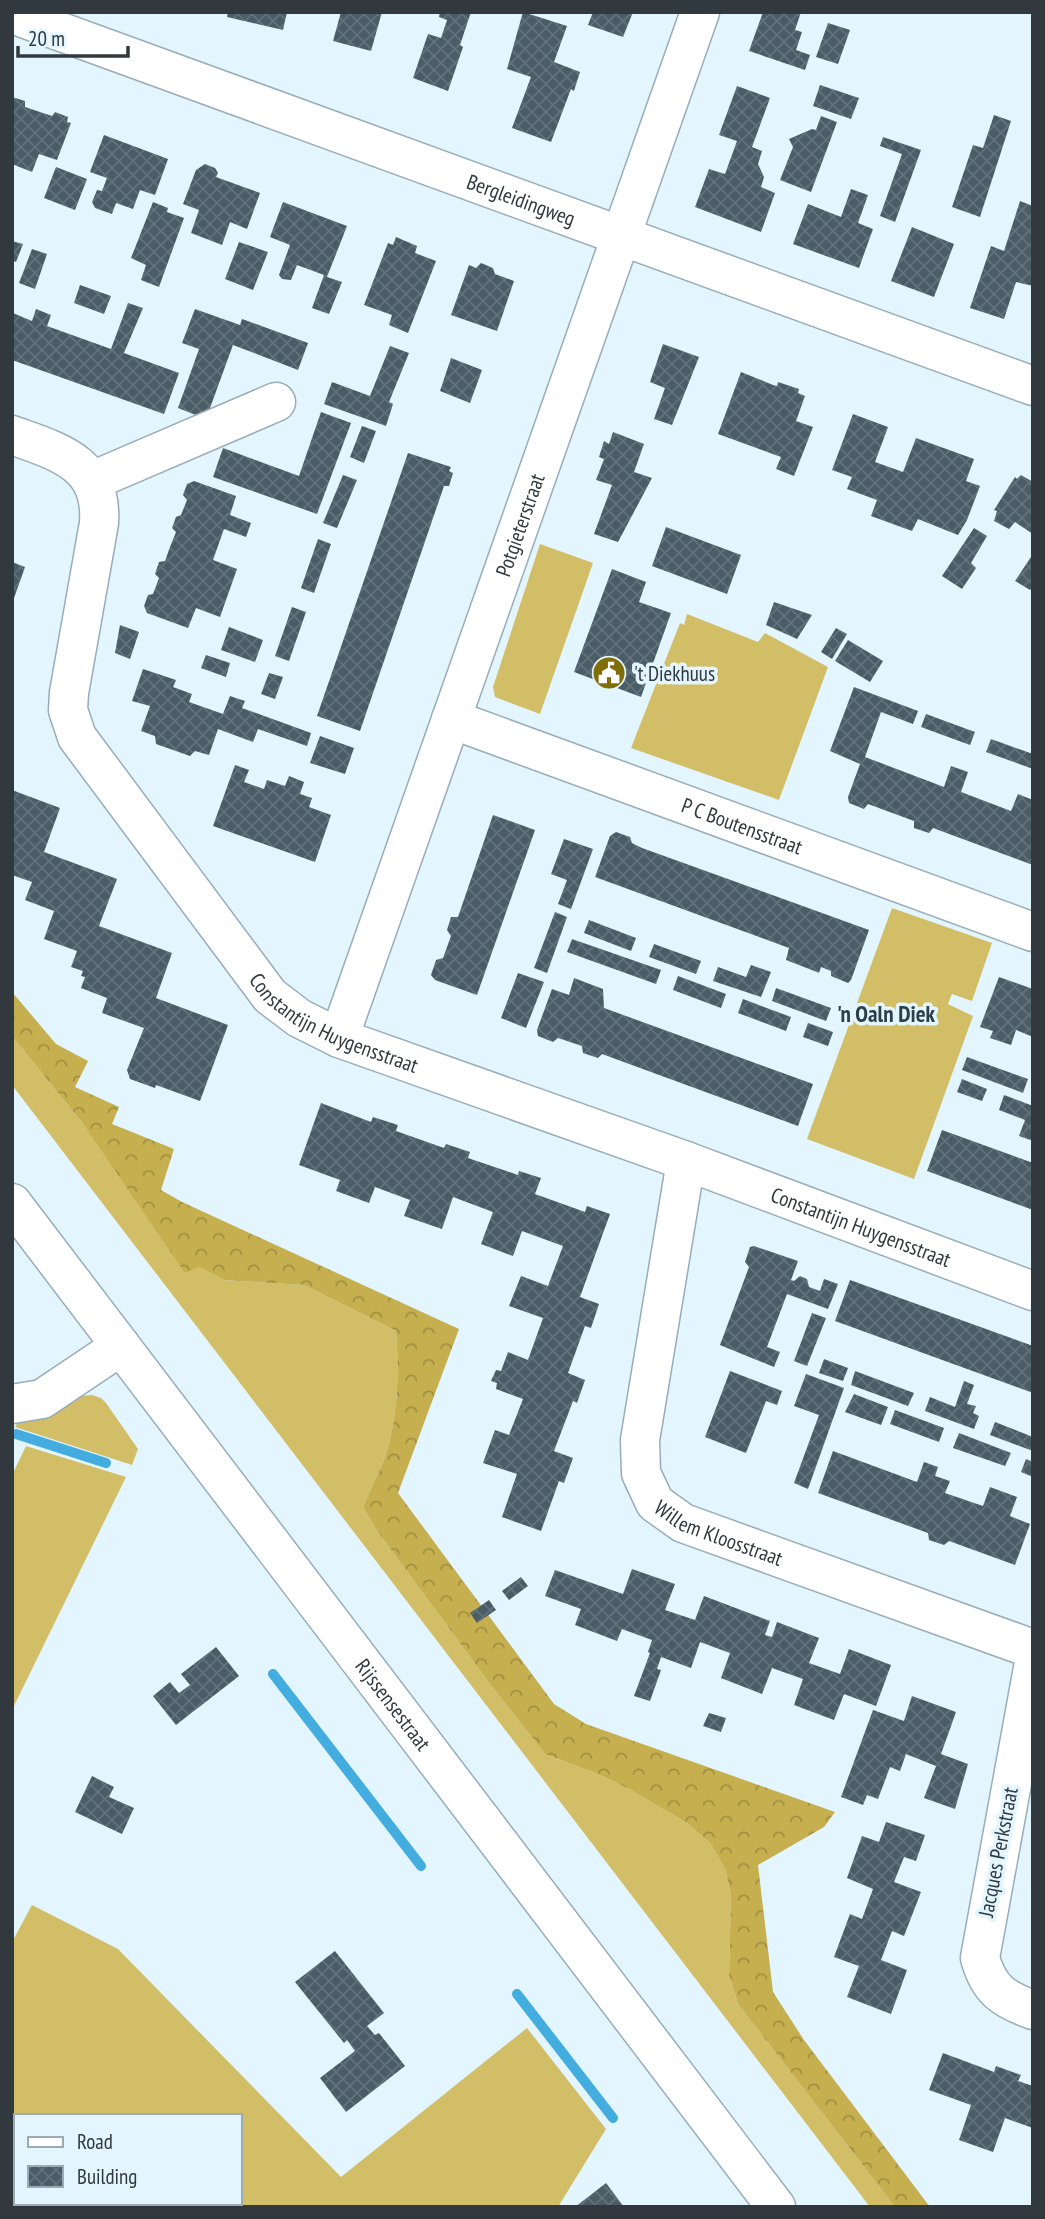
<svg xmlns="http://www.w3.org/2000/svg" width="1045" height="2219" font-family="'PT Sans Narrow',sans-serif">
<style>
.grass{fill:#d2be67;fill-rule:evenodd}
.forest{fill:url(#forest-crowns)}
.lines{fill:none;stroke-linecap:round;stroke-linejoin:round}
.stream{stroke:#44addf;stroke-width:10}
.building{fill:url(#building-cross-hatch)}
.minor-casing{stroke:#98adb8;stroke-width:41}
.major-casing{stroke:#98adb8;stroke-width:41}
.minor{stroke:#fff;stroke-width:38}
.major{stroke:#fff;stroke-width:38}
.labels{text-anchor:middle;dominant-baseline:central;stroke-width:7;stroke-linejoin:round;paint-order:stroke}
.street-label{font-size:21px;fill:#31393e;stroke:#e3f5ff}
.poi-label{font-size:21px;fill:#31393e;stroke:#e3f5ff;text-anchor:start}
.neighbourhood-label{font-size:23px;font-weight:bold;fill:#2d3f48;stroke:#e3f5ff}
</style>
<defs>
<pattern id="forest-crowns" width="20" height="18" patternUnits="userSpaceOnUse" patternTransform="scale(1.75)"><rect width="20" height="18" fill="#c5af4e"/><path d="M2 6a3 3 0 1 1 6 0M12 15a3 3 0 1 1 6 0" fill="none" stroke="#a18f42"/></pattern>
<pattern id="building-cross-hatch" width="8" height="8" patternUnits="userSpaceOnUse" patternTransform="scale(1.75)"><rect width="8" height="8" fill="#4a5d67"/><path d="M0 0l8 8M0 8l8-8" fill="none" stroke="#62727a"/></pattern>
</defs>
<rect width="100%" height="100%" fill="#e3f5ff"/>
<path class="grass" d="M540,544L593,563L540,714L495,697L493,687Z
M687,614L758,642L765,633L828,667L779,800L631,748L680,623L684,625Z
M892,908L992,943L972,1001L952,994L948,1004L973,1016L914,1179L807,1139Z
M12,1036L199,1267L224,1280L304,1285L396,1331C399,1371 398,1413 387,1451C381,1470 371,1489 363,1507L375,1528L493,1688L545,1754L598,1774L629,1789L687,1823L710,1843L725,1869L731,1895L729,1975L738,2004L895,2207H870L12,1085Z
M92,1395L101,1398L106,1403L138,1449L132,1465L15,1427L19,1421L80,1396Z
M26,1446L126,1477L12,1710V1475Z
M32,1905L118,1949L341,2177L527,2028L606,2129L558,2207H12V1942ZM16,2116H240V2203H16Z"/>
<path class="forest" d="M12,992L56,1044L88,1061L75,1087L119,1107L112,1124L174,1149L161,1190L182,1202L459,1329L398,1493L554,1704L586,1724L835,1812L824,1827L758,1865L773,1992L804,2040L930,2207H895L738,2004L729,1975L731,1895L725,1869L710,1843L687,1823L629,1789L598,1774L545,1754L493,1688L375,1528L363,1507C371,1488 381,1470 387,1451C398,1413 399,1371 396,1331L304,1285L224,1280L199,1267L185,1273L84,1125L12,1036Z"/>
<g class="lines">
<path class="stream" d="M16,1434L106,1463
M273,1674L421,1866
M517,1994L613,2118"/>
</g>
<path class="building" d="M228,12H287L283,30L227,17Z
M341,12H382L371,51L333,41Z
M440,12H471L460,45L463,47L448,91L413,78L428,34L441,38L447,20L439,17Z
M523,12L567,26L554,62L580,72L574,91L571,89L551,142L512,128L531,77L507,69Z
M593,12H633L623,37L588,25Z
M763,12H801L795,30L802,32L796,50L810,55L805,70L749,51Z
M828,23L850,30L838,64L816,57Z
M820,85L859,98L851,119L813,106Z
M737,86L770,98L752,147L762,151L758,164L764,177L761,187L775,193L761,232L695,207L709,169L725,174L737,141L719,135Z
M12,97L25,101V107L52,116L55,112L68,117L67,122L71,123L57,160L39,154L32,172L12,164Z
M994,115L1011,121L980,217L952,207L973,145L983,148Z
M821,116L837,122L811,192L780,180L793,147L789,139L812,129L816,130Z
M104,135L168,159L155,195L140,190L133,209L116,203L112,214L95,208L92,202L97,190L102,191L107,178L90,172Z
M883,137L921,150L895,222L880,216L902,154L880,146Z
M205,164L215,168L218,173L216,177L260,193L247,229L230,222L222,245L191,233L199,210L183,204L196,170Z
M56,167L87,179L75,210L44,198Z
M851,189L868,195L858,223L873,229L859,268L793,244L808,204L841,217Z
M1020,201L1033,206V286L1016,282L1004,319L970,308L991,246L1004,251Z
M153,202L168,208L167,212L184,218L159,287L141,280L146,265L131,258Z
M283,202L347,226L327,277L342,282L329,314L312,308L324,275L297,265L291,280L282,279L279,275L290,245L270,237Z
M912,227L954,244L934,297L891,281Z
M396,237L417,246L415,253L436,261L408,333L389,325L392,315L364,305L388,243L393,245Z
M12,241L23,244L16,262L12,260Z
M239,242L268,252L253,290L225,279Z
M32,249L47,254L35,289L19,283Z
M481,263L493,268L495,274L514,281L497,331L451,315L469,265L476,268Z
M80,285L111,296L104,314L74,303Z
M128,303L143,308L124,353L179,373L164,414L12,360L13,313L32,321L36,309L51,315L47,326L111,349Z
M195,309L240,325L242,319L308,343L298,370L233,345L206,419L178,408L199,349L182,343Z
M663,344L699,357L672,425L654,419L665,388L650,382Z
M390,346L409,353L389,402L393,404L386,426L324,404L332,382L370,396Z
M451,358L482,370L470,403L440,391Z
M741,372L773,385L777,386L778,382L799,389L798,393L805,396L796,421L813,427L794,476L776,469L781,457L718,434Z
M321,412L351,423L317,514L213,477L223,448L299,476Z
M853,414L888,427L875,462L903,472L916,438L974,459L966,481L980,486L967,520L958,535L918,519L912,531L871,516L877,500L847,489L852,477L832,470Z
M362,426L376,431L364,463L350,457Z
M613,432L644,444L634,472L652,478L618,542L594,534L612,485L596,480L604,459L599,457L604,441L609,444Z
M408,453L451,467L449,471L453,473L449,486H444L360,731L317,716Z
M343,475L357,480L337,528L323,523Z
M1021,475L1033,482V534L1015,522L1009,529L994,521L997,511L994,510L1015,477L1017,479Z
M194,481L236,496L230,515L251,523L246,537L224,529L213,560L237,569L220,617L196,608L188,628L147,613L144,606L148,595L153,594L159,578L155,574L159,562L165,561L170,547L176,532L172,528L176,517L181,515L187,500L183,495L187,484Z
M666,527L741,555L727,594L652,566Z
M974,528L987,536L971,563L976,568L962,589L942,576Z
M318,539L331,544L314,593L301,588Z
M1033,554V587L1030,590L1015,581Z
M12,562L25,567L13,601H12Z
M612,569L646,582L639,602L671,613L641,697L574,672Z
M774,602L812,615L797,639L766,625Z
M292,607L306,612L289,661L275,656Z
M120,625L139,632L130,659L115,653Z
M229,627L263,640L255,662L221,650Z
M836,628L847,634L832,659L821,652Z
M848,640L883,661L870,682L835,661Z
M206,655L230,663L226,677L201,668Z
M143,669L176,680L173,687L192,694L189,702L223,714L230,696L245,701L242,708L311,733L307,746L258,729L253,742L218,729L209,755L195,751L190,756L156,744L155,736L141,731L150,706L132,701Z
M269,673L283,677L275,699L261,694Z
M854,687L918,711L913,724L881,712L865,757L944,787L951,766L968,772L961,792L1011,811L1018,794L1033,800V865L933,828L929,833L914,828V821L868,804L864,809L849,803L848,797L860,764L830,751Z
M926,714L975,732L970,745L921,727Z
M320,736L354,748L345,774L310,763Z
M991,739L1033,754V769L986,752Z
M235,765L249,770L244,782L264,789L267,780L285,786L289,776L304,782L300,794L312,798L309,807L331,815L315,862L213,826Z
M12,790L60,808L44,852L117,879L99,926L172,953L156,998L228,1025L200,1101L156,1085L155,1088L130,1079L127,1070L144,1028L102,1013L107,998L81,988L85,977L81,976L83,971L71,967L77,951L44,939L54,911L25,900L32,882L12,875Z
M493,815L535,830L477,995L435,980L431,975L436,960L443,958L451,936L447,930L451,917H458Z
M616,832L630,837L632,843L642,848L869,930L851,980L848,983L831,976V971L821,967L819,973L817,972L786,960L789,948L595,877L610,836Z
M564,839L593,849L571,909L558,904L567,880L551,874Z
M555,912L567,917L547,973L534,968Z
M589,920L636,938L631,951L584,933Z
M572,939L661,970L656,984L567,952Z
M654,944L701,961L696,974L649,957Z
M751,965L771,972L761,997L713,981L718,967L746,977Z
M518,973L544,982L526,1028L501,1018Z
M678,976L726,994L721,1008L673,990Z
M999,977L1033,989V1037L1016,1030L1011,1045L990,1038L993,1031L980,1027Z
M574,978L603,989L604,1008L813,1084L798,1126L602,1054L598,1058L583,1053L582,1046L558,1038L553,1042L538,1036L537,1030L552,989L569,995Z
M776,988L831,1008L826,1021L772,1001Z
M743,999L791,1017L786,1031L738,1013Z
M808,1023L833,1032L828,1046L803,1037Z
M967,1057L1028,1079L1023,1093L962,1070Z
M962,1079L987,1089L982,1101L957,1092Z
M1004,1095L1033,1106V1141L1019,1136L1025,1120L999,1110Z
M321,1103L371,1122L373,1117L398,1125L396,1131L444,1148L446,1144L470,1152L468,1158L518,1175L519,1171L541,1178L535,1194L585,1212L587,1206L610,1214L580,1297L599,1304L591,1328L585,1326L568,1373L585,1380L577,1403L573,1401L554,1451L573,1458L564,1483L559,1481L541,1531L502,1517L517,1474L483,1463L495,1430L509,1435L523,1399L496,1389L497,1383L491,1381L496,1370L501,1371L508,1352L528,1360L543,1318L509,1306L521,1276L548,1286L563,1246L522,1231L513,1256L481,1244L493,1212L453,1197L442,1229L404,1216L410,1200L375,1187L369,1203L336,1191L340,1180L299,1165Z
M942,1130L1033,1163V1210L927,1171Z
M754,1246L798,1261L791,1280L794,1281L800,1276L807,1279L809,1287L820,1291L824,1279L838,1284L828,1309L787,1294L767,1347L780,1352L774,1367L720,1345L749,1267L745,1262L750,1247Z
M850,1280L1033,1346V1393L835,1321Z
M812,1313L826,1318L807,1366L794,1361Z
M824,1359L848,1368L843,1381L819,1373Z
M730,1371L782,1391L777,1405L766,1401L746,1453L705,1437Z
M855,1371L914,1393L908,1406L851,1385Z
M806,1374L844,1388L808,1489L794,1483L819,1415L794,1406Z
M964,1381L974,1385L967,1404L976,1406L973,1413L979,1416L974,1429L925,1411L930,1397L955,1407Z
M854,1394L888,1407L881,1425L845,1412Z
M895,1410L944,1428L939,1442L890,1424Z
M995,1422L1033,1437V1451L990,1435Z
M959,1433L1011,1453L1005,1466L953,1448Z
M833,1451L917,1482L924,1462L938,1467L935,1476L950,1481L945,1493L983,1506L990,1487L1017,1497L1010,1516L1030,1524L1015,1565L949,1541L944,1545L929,1540L928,1533L818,1493Z
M1026,1459L1033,1462V1477L1021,1472Z
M632,1569L675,1584L665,1610L695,1620L704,1596L770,1621L765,1635L772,1637L777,1622L819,1638L809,1663L840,1674L849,1649L891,1665L876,1706L844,1694L834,1720L794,1705L803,1679L772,1668L762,1694L721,1678L730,1653L700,1642L691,1668L661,1657L657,1669L661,1670L650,1701L634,1696L650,1653L648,1652L652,1640L622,1629L617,1641L575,1625L581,1609L545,1596L555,1570L623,1594Z
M521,1577L528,1586L509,1600L502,1591Z
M489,1600L496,1610L477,1623L470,1613Z
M216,1647L239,1676L176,1725L153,1696L170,1682L179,1693L190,1685L181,1674Z
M912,1696L956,1712L941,1754L968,1764L955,1809L924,1798L936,1766L906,1754L900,1771L890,1767L878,1799L867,1795L863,1805L841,1797L873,1710L904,1721Z
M709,1713L726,1718L721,1732L703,1726Z
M92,1776L114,1787L109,1797L134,1808L122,1834L75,1812Z
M886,1822L925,1835L916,1861L904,1857L894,1882L921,1892L904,1936L892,1931L881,1960L907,1970L891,2014L847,1997L859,1966L834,1957L850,1914L862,1919L873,1889L847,1878L862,1836L879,1842Z
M335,1951L384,2013L367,2026L375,2035L379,2033L405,2066L346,2112L320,2078L355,2051L347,2040L344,2043L295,1982Z
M943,2053L994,2072L996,2066L1021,2075L1018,2081L1033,2086V2128L1005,2118L993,2152L959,2140L971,2105L929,2090Z
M606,2183L624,2207H575Z"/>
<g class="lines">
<defs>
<g id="minor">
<path id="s1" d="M12,14L1033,386"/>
<path id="s2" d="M12,435C59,452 103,463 99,523L69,693L68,710L77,737L270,996L299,1018L339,1038L686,1161L1033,1291"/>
<path d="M92,481L276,402"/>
<path id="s3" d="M451,719L1033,932"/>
<path id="s4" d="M339,1038L700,12"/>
<path id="s5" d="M686,1161L640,1440L641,1473L655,1503L683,1523L1033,1649"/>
<path d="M12,1404L42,1399L121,1346"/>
<path d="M1033,1668L980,1958C989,1990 1003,1999 1033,2010"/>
</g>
<g id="major">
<path id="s6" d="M12,1203L776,2207"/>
</g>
</defs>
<use href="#minor" class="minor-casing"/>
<use href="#major" class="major-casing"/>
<use href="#minor" class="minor"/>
<use href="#major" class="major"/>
</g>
<defs>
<symbol id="civic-disc" viewBox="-11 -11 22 22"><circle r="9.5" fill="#806d08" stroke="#e3f5ff"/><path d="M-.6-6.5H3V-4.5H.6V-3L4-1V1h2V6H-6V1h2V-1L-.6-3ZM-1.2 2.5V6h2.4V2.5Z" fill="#fff"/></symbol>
</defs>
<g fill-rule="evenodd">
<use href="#civic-disc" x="590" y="654" width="38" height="38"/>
</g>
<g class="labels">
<g class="street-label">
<text stroke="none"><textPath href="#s1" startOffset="542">Bergleidingweg</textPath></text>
<text stroke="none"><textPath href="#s4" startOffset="544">Potgieterstraat</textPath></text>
<text stroke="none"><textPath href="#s3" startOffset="310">P C Boutensstraat</textPath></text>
<text stroke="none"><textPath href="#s2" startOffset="747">Constantijn Huygensstraat</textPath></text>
<text stroke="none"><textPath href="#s2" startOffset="1314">Constantijn Huygensstraat</textPath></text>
<text stroke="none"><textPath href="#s5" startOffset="420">Willem Kloosstraat</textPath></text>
<text stroke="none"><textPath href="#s6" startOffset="630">Rijssensestraat</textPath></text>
<text transform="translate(998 1852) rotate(-79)">Jacques Perkstraat</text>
</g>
<g class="poi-label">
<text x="634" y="673">'t Diekhuus</text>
</g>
<g class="neighbourhood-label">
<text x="886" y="1013">'n Oaln Diek</text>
</g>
</g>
<rect width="1045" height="2219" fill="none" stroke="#31393e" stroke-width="28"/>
<rect x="14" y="2114" width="228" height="91" fill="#e3f5ff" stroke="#9caab2" stroke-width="2"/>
<rect x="28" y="2137" width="35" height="10" fill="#ffffff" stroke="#9caab2" stroke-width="2"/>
<text x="77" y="2149" font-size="21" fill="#31393e">Road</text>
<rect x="28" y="2166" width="35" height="21" fill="url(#building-cross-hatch)" stroke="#9caab2" stroke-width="2"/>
<text x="77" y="2184" font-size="21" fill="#31393e">Building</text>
<path d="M18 46v10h110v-10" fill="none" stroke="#31393e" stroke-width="3.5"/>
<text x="28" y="46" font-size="21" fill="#31393e" stroke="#e3f5ff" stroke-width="5" paint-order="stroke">20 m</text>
</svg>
